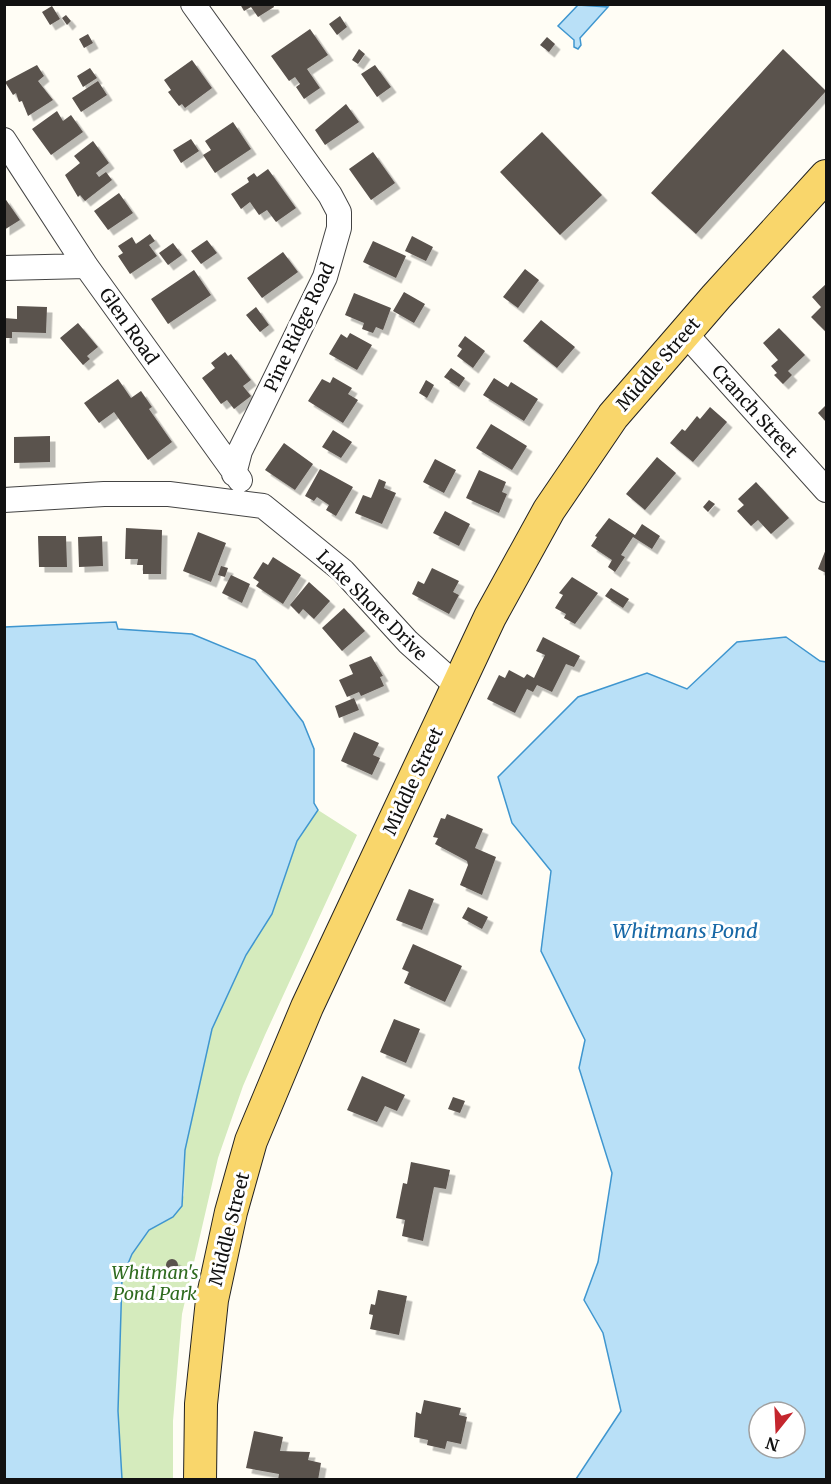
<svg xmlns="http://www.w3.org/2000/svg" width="831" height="1484" font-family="Merriweather,serif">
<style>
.green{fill:#d5ebbd}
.water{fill:#b9e0f7;stroke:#3f96cf;stroke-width:1.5;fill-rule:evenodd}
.building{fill:#5a524d;filter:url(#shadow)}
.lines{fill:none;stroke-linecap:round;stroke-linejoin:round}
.minor-casing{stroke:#444;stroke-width:26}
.major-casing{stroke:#222;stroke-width:34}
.minor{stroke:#fff;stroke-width:24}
.major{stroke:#f9d66b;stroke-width:32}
.labels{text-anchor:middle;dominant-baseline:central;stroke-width:6;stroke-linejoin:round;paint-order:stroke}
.street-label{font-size:18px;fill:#111;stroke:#fff}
.park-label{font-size:18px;font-style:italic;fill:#2f6b1f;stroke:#fff}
.water-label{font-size:20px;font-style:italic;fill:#1768a6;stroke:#fff}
</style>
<defs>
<filter id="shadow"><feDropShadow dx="5.5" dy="5.5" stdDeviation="0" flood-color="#0004"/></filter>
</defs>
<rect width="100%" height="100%" fill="#fffdf5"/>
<path class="green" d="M318,810L357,835L265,1035L243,1086L218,1158L182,1314L173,1421V1479L122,1480L118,1411L122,1278L132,1254L150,1230L173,1217L184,1195L185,1150L212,1029L246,955L272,914L297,841Z"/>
<path class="water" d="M578,5L608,7L580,38L581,45L578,49L574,47V40L558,26Z
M116,622L118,629L192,634L255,660L303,722L314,749V803L318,810L297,841L272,914L246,955L212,1029L185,1150L182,1206L173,1217L149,1230L132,1254L122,1278L118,1411L122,1479H5V627Z
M786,637L820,661L826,662V1479H576L621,1411L603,1333L584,1300L598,1262L612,1173L579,1068L585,1040L541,951L551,871L512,823L498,777L578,697L647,673L687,689L737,642ZM759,1412H795V1448H759Z"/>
<path class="building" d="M240,4H273L274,7L258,17L251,7L244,11Z
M52,6L60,19L50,25L42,12Z
M66,15L71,21L67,25L62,18Z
M340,16L347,27L337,35L329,24Z
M310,29L328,55L307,69L320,88L304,99L296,87L300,84L295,77L289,81L271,56Z
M88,34L93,43L84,48L79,39Z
M547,37L555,44L549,52L540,45Z
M359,49L365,54L358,64L352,60Z
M783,49L826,91L696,234L651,193Z
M192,60L212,88L185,108L182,104L179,106L168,92L171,90L164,80Z
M37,65L44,76L38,81L53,100L28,116L22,101L19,102L16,93L13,95L5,82Z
M375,65L391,87L377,97L361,74Z
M90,68L97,78L83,87L77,76Z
M98,81L107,95L81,112L72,98Z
M346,104L359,122L325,145L315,130Z
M57,111L63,121L71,115L83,132L51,155L32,129Z
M233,122L251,149L215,173L203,155L211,150L205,141Z
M542,132L602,195L560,235L500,172Z
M191,139L199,151L181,163L173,150Z
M93,141L109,163L96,173L99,177L106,172L112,180L85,201L80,195L78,197L65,175L80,163L74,156Z
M373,152L395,183L371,200L349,169Z
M268,169L296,208L276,222L267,210L259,215L250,202L241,209L231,194L249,182L247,178L254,173L257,177Z
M119,193L133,213L108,230L94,211Z
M4,197L20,220L4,230Z
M150,234L155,241L149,245L157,256L130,274L118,256L123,253L118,246L132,237L136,244Z
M412,236L433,247L426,261L405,251Z
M207,240L217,253L201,264L191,251Z
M373,241L406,256L396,278L363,262Z
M173,243L182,255L168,265L159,253Z
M283,252L298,272L262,298L247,278Z
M525,269L539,280L518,308L503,297Z
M194,270L211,295L168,324L151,299Z
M826,284V330L825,331L811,317L821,307L812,297Z
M404,292L425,304L414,323L393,311Z
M354,293L391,308L383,330L376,327L373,333L362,329L364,323L345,315Z
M17,306L47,307L46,333L12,332V338H4V318L17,319Z
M256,307L269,325L260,332L246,315Z
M541,320L575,347L557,368L523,341Z
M78,323L98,347L87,356L90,359L83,365L60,338Z
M779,328L805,355L788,371L792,375L783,384L774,375L777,373L771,366L778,360L763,343Z
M350,333L372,345L357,370L329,354L341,334L347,338Z
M465,336L485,351L473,368L457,356L462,349L458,346Z
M225,352L228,356L231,354L251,380L243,386L251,396L234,409L227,400L221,404L202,378L215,368L211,363Z
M451,368L465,378L459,387L444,377Z
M333,377L352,388L348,394L358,400L343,423L308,401L322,379L330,383Z
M494,378L508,387L511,382L538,399L524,421L483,395Z
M118,379L131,398L141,391L152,407L149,409L172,442L148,460L114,412L99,423L84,403Z
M426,380L434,385L427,398L419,393Z
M826,405V422L818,413Z
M710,407L727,422L693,462L670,443L682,429L685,431L697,416L700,419Z
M491,424L527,446L512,470L476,448Z
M333,430L352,442L341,458L322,447Z
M50,436V462L14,463V437Z
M284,443L313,464L295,490L265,470Z
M657,457L676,473L645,510L626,494Z
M435,459L456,470L444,493L423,482Z
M320,469L353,487L336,516L326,510L329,505L317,497L314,501L305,496Z
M479,470L506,482L502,492L507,494L499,513L466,498Z
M379,479L386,482L384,488L396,493L382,524L355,513L363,495L371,498Z
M756,482L789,518L771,534L758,520L751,526L737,511L744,505L738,499Z
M709,500L715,504L708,512L703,507Z
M445,511L470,524L459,546L433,533Z
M609,518L635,535L642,524L660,536L652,549L633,537L621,555L625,557L615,572L608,567L612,560L591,546L597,537L595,536Z
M126,528L162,530L161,574H143V565H137L138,559H125Z
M198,532L226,543L211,582L183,571Z
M38,536H66L67,567H39Z
M102,536L103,566L79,567L78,537Z
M826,549V573L818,569Z
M273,557L301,575L283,604L256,586L259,582L253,578L263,562L268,565Z
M221,566L228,568L225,577L218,575Z
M432,568L459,581L453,592L459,595L449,614L412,594L418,581L424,584Z
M231,575L250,584L242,603L222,593Z
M572,577L598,593L575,624L564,618L566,614L555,608L563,595L559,593Z
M309,582L330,601L314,619L303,609L299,614L290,605Z
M611,588L629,599L623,608L605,596Z
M344,608L365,631L342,651L322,628Z
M543,637L580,656L574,667L566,664L552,692L537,685L533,692L527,689L515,713L487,699L499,675L505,678L509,670L524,678L527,674L534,678L545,655L536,651Z
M371,656L383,676L380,677L384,686L361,696L359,692L347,697L339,680L353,674L349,665Z
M354,698L359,710L339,718L335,706Z
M354,732L379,743L373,755L380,758L372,775L341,761Z
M447,814L483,829L475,848L496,857L482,895L460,885L468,865L467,861L435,844L438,838L433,837L441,818L445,819Z
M409,889L434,899L422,930L396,920Z
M468,907L488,917L482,929L462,918Z
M413,944L462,966L445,1002L404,983L409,972L402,969Z
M394,1019L420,1029L406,1063L380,1052Z
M362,1076L405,1095L397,1111L385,1106L377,1122L347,1110Z
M453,1097L465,1101L460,1113L448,1109Z
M411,1162L450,1170L446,1189L434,1187L423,1241L402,1236L405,1220L396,1218L403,1183L407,1184Z
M166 1265a6 6 0 1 1 12 0a6 6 0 1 1-12 0Z
M378,1290L407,1296L399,1335L370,1329L373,1315L369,1314L371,1304L375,1305Z
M424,1400L461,1408L459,1415L467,1417L461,1444L447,1441L445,1449L427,1445L428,1440L414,1437L416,1412L421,1414Z
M254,1431L283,1437L280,1451L310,1452L308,1460L321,1463L318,1480H278L279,1474L246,1468Z"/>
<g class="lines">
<defs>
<path id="minor" d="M193,4L330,195L339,212V228L325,277L240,451L234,474
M4,140L86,266L240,480
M4,268L86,266
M684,332L826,490
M4,500L104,494H169L263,506L343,571L408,642L457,686"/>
<path id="major" d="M200,1480L201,1404L212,1300L231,1212L251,1141L307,1007L490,617L549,510L613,416L716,297L826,176"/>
</defs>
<use href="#minor" class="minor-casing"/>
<use href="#major" class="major-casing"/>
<use href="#minor" class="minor"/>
<use href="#major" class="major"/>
</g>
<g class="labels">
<g class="street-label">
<text transform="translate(129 326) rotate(55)">Glen Road</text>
<text transform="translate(299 327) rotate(-65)">Pine Ridge Road</text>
<text transform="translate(658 364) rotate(-49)">Middle Street</text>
<text transform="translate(755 411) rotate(48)">Cranch Street</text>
<text transform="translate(372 605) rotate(45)">Lake Shore Drive</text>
<text transform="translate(413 781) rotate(-65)">Middle Street</text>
<text transform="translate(229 1229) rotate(-76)">Middle Street</text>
</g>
<g class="park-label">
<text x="155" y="1272">Whitman's<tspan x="155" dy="21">Pond Park</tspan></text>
</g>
<g class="water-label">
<text x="685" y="930">Whitmans Pond</text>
</g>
</g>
<rect width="831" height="1484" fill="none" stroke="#111111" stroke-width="12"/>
<g transform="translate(777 1430) rotate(198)"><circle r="28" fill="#ffffff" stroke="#a0a0a0" stroke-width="1.5"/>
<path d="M0-4.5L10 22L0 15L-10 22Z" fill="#c4262e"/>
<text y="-9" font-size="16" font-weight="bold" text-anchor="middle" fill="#111111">N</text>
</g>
</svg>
